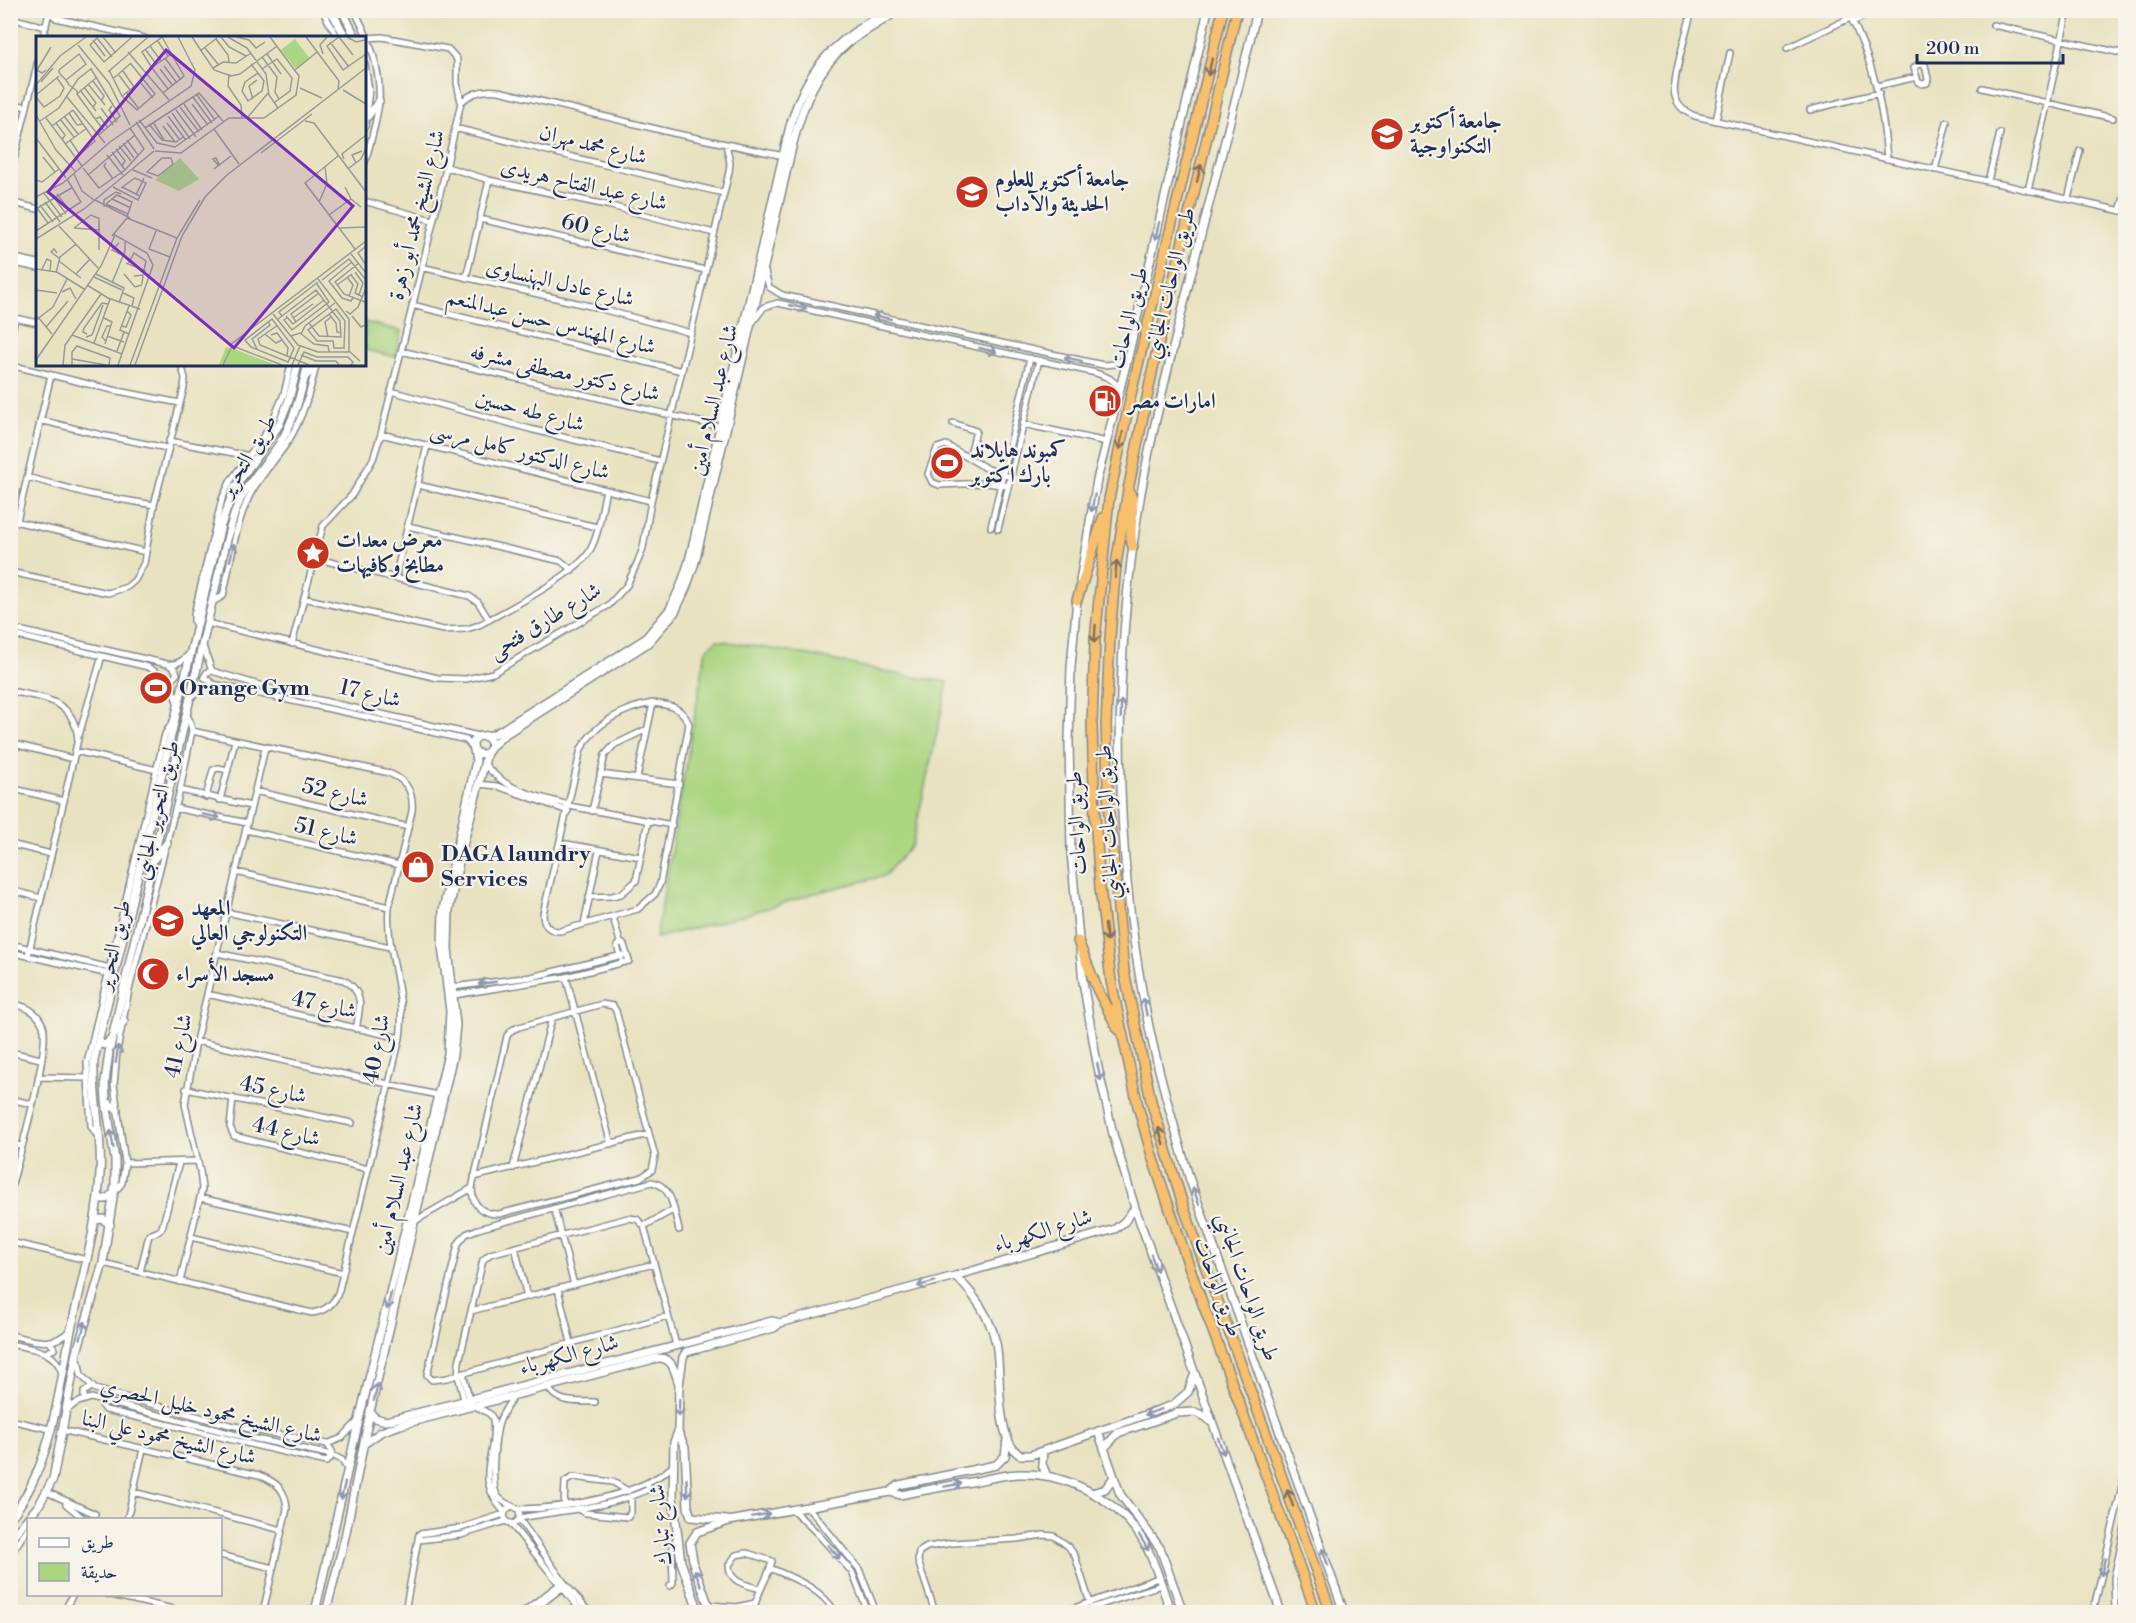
<svg xmlns="http://www.w3.org/2000/svg" width="2136" height="1623" font-family="'Libre Bodoni',Amiri,serif">
<style>
.green{fill:#abd681;stroke:#638270;stroke-width:1.5}
.lines{fill:none;stroke-linecap:round;stroke-linejoin:round}
.minor-casing{stroke:#82888f;stroke-width:8}
.tertiary-casing{stroke:#82888f;stroke-width:10}
.trunk-casing{stroke:#82888f;stroke-width:12}
.minor{stroke:#fff;stroke-width:5}
.tertiary{stroke:#fff;stroke-width:7}
.trunk{stroke:#f8bf6c;stroke-width:9}
.oneway{stroke:#7e7064}
.oneway2{stroke:#8d97ae}
.labels{text-anchor:middle;dominant-baseline:central;stroke-width:4.5;stroke-linejoin:round;paint-order:stroke}
.poi-label{font-size:22px;font-weight:bold;fill:#1b2f5e;stroke:#f7f3e8;text-anchor:start}
.street-label{font-size:22px;fill:#1b2f5e;stroke:#f7f3e8}
.inset-road{fill:none;stroke:#969a99;stroke-width:1.5}
.view{fill:#7b2cbf;fill-opacity:0.15;stroke:#7b2cbf;stroke-width:3}
.inset-edge{fill:none;stroke:#1b2f5e;stroke-width:3}
</style>
<rect width="100%" height="100%" fill="#f7f3e8"/>
<filter id="ink" filterUnits="userSpaceOnUse"><feTurbulence type="fractalNoise" baseFrequency=".0167" numOctaves="2"/><feDisplacementMap in="SourceGraphic" scale="12" xChannelSelector="R" yChannelSelector="G"/><feConvolveMatrix kernelMatrix="1 2 1 2 8 2 1 2 1" color-interpolation-filters="sRGB"/></filter>
<filter id="wash" filterUnits="userSpaceOnUse"><feTurbulence type="fractalNoise" baseFrequency=".008" numOctaves="4" result="noise"/><feDisplacementMap in="SourceGraphic" scale="24" xChannelSelector="R" yChannelSelector="G"/><feGaussianBlur stdDeviation="1.35" result="paint"/><feColorMatrix in="noise" values="0 0 0 0 0 0 0 0 0 0 0 0 0 0 0 0 0 1.4 0 .05"/><feComposite in="paint" operator="in"/></filter>
<g filter="url(#wash)">
<rect width="100%" height="100%" fill="#e8e2c0"/>
<path class="green" d="M365,322L401,331L396,357L365,350Z
M717,640L809,655L906,676L948,682L912,845L884,876L815,893L745,915L656,938L706,650Z
M151,678C161,683 166,691 165,701L147,697Z"/>
</g>
<g filter="url(#ink)">
<g class="lines">
<defs>
<path id="minor" d="M47,10L56,18L144,38
M322,10L338,38
M354,10C369,37 381,70 379,101C377,122 370,145 364,165
M1692,10C1688,28 1671,81 1675,96C1678,107 1685,112 1695,116L2126,212
M1847,10C1873,60 1883,104 1887,159
M1892,10H1899
M10,18L46,27
M1853,22L1877,10
M1993,25L2126,54
M43,38L49,12
M367,38L382,37L448,49L457,59V83L461,102
M1787,48L1850,18
M1922,64L1925,65L1928,79L1927,83L1922,84L1918,82L1914,68L1917,65Z
M1877,86L1917,77
M1982,88L2113,118
M10,103L27,107
M1810,110L1879,93
M1716,121L1730,53
M455,128C545,150 634,173 724,193
M447,167L489,180L611,206L714,233
M1935,170L1947,122
M10,176L38,61
M1988,181L2000,133
M2028,191L2068,10
M2068,199L2080,151
M364,201L432,220
M10,202L38,209
M2120,211L2126,190
M480,219L705,270
M10,257L38,263
M10,262L38,268
M421,267L590,306L691,333
M764,268L769,287L782,295L1103,365L1115,364L1128,357
M466,278L489,180
M412,305L682,371
M10,317L38,323
M753,322L764,307L778,303L1096,373L1109,378L1120,387
M10,339L15,319
M401,351L721,427
M10,365L113,390L180,403
M391,391L530,429L660,461
M40,420L101,435L167,448
M953,423L976,431L969,458
M1023,424L1107,442
M381,434L651,501
M169,441L250,456
M27,477L89,494L154,505
M418,485L597,527
M1008,486L987,483L939,485L932,482L928,474L937,448L946,445L986,468L1010,477
M10,520L146,552
M17,521L51,375
M408,526L561,561L572,570
M991,527L1030,358
M998,529L1039,360
M314,558L469,596L478,602L489,620
M10,572L108,593L127,587L135,580L144,563L154,505L184,388L185,378L181,364
M395,578L427,446
M304,598L443,630L467,629L479,625C504,612 576,574 589,552C600,534 601,509 606,490
M211,603L223,596C231,563 234,528 249,497C259,476 277,459 289,440C303,417 310,391 316,366
M207,623L438,678L466,679L493,673L609,605L627,585L638,561L643,548L651,501L729,172L730,163L726,144
M197,627L194,622V614L222,499L231,480L270,427L284,394L291,364
M10,628L167,664C177,665 183,661 190,653
M10,634L148,667L170,681L177,702
M292,644L323,526L352,495L373,459L381,434C407,324 437,213 461,102C472,92 484,89 499,91L673,133L784,156
M203,646L212,671L279,691L479,736
M169,665L175,669L177,674L170,681
M212,671L207,672L204,677L213,684
M10,691C43,698 74,699 78,739L28,956
M190,698L203,688L213,684L358,715L466,740L473,748
M653,703C670,705 682,707 689,724L660,884L655,894L638,909L560,931C549,931 543,925 543,914L581,749C595,723 624,708 653,703Z
M79,735L102,656
M10,743L73,759
M75,751L157,770
M484,763C504,791 538,796 569,805
M600,774L679,784
M637,778L653,703
M478,784L497,786L568,811
M10,788L64,801
M180,790L251,806
M255,791L408,827
M206,797L213,770L218,768L228,770
M220,800L235,741
M569,806L672,825
M175,808L247,823
M592,811L605,755L614,745L647,729
M246,830L399,865
M561,843L641,857
M10,844L51,854
M236,872L389,907
M10,890L41,898
M589,897L612,896L621,894L636,881L648,821
M226,912L390,947
M613,917L620,942L617,946L621,958
M584,924L599,850
M10,944L110,968
M10,952L109,974
M217,953L344,980C365,992 360,1009 356,1029
M566,977L611,1144
M453,987L531,977L627,954
M207,994L400,1038
M454,995L566,977L629,961L624,945L620,942
M10,1003C25,1006 38,1011 43,1026C51,1047 18,1162 10,1191
M602,1004L613,1006L616,1011L655,1156L652,1170L640,1178L499,1214C481,1214 472,1205 472,1188L507,1036L512,1030L519,1027Z
M196,1041L437,1095
M10,1052L41,1059
M38,1077L87,1078
M186,1089L352,1123
M233,1098L230,1127L234,1136L368,1169
M10,1099L32,1104
M100,1140L91,1126L87,1063L165,734L174,720
M10,1144L21,1146
M125,1163L198,1161
M513,1168L552,1018
M474,1177L649,1134
M114,1193L122,1183L125,1163L114,1085L117,1051L129,990L180,790L192,731L190,721L187,715
M200,1198L353,1232
M554,1208L574,1285
M415,1221L472,1188
M644,1226L673,1210
M191,1237L343,1273
M10,1242L87,1260
M515,1247L527,1297
M103,1263L312,1313C327,1311 335,1303 339,1290L400,1038C407,994 385,951 389,907L412,811C414,790 405,778 385,772L192,731
M140,1272L149,1235L159,1231L162,1228L179,1163
M180,1282L202,1189L200,1171L185,1104L196,1041L265,748
M558,1289L571,1343
M471,1311L654,1264
M668,1316L447,1378L432,1380L427,1375L458,1244L466,1234L478,1229L652,1182C673,1186 674,1212 679,1230
M10,1335C33,1340 53,1349 70,1330
M10,1344C32,1349 55,1349 62,1373
M47,1352L55,1349L50,1342
M78,1359L81,1375L95,1389L230,1425L327,1444L342,1438L358,1421
M463,1373L471,1406
M548,1387C557,1405 578,1401 595,1402
M84,1399V1392L92,1387
M102,1401L103,1408L106,1410L326,1462L330,1459L332,1451L327,1444
M465,1404L458,1375L459,1362L483,1260L490,1254L628,1218L637,1219L644,1226L676,1345
M475,1406L490,1414L493,1419C498,1458 472,1475 504,1512
M67,1410L76,1403L91,1398L233,1434L332,1455L342,1460L347,1469
M10,1420L50,1429
M61,1430L259,1475C276,1482 286,1489 287,1509L263,1612
M47,1492L95,1514
M133,1492L282,1530
M66,1504L85,1520
M564,1505L565,1482L573,1477L613,1482L628,1491
M510,1507L506,1510L504,1516L507,1522L514,1524L520,1518L519,1510C512,1504 503,1505 497,1495C490,1482 495,1433 500,1420C504,1410 509,1403 515,1395
M808,1507L859,1569L876,1612
M518,1509C563,1509 639,1496 673,1466
M577,1509L586,1513L628,1517L631,1512V1496
M793,1510L817,1533L852,1572L868,1612
M520,1518C562,1510 610,1508 649,1489L647,1484
M127,1520L143,1449
M520,1520L563,1581L589,1612
M511,1524L582,1612
M419,1540L461,1535L506,1521
M10,1555L28,1528
M220,1555L273,1568
M770,1568C795,1579 821,1588 835,1612
M670,1586L673,1583L672,1550L677,1536
M107,1594L186,1612
M709,1605L737,1607L755,1603
M739,1607L748,1612
M2115,1611L2126,1609
M64,1612L73,1594
M405,1612L419,1534L461,1528L504,1514
M523,1612L560,1584
M531,1612L563,1587
M753,1612C756,1594 768,1579 772,1561L747,1553L736,1555L729,1565C729,1583 747,1585 761,1589
M935,1612L918,1561L919,1552L927,1547L952,1543L1017,1539L1043,1535L1054,1536L1068,1546L1075,1556L1090,1603
M1063,1612L1158,1578
M1079,1612L1161,1585
M2093,1612L2126,1469
M2115,1612L2114,1578L2126,1522"/>
<path id="tertiary" d="M331,10L346,38
M342,10L356,38
M1257,10C1232,119 1202,227 1176,336C1163,388 1150,441 1141,493C1112,663 1113,843 1146,1012C1157,1069 1173,1124 1190,1180L1344,1612
M364,65L368,90L364,126
M368,116L379,101
M306,376L316,365
M1080,581L1097,480L1128,357L1208,10
M1077,598L1071,667L1069,741L1071,852L1083,982L1097,1063L1113,1134L1135,1208L1281,1612
M473 745a9 9 0 1 1 18 0a9 9 0 1 1-18 0Z
M483,736L492,735L503,729L645,639L670,609L681,585L689,561L789,130C806,66 833,44 888,10
M492,746L504,735L648,643L675,612L686,588L695,562L793,143C803,105 816,69 848,43C864,31 883,21 899,10
M153,860L167,843
M99,1040L101,1044L106,1045L124,1021
M106,1101L117,1110
M98,1196L101,1199H106L114,1193
M95,1220L103,1219L110,1225
M955,1276C961,1281 966,1287 971,1293C983,1308 992,1324 996,1343C1002,1371 994,1439 1020,1455H1031L1173,1405L1188,1392L1194,1376
M370,1412L375,1418L386,1421L772,1321L780,1323
M1098,1431L1120,1494L1160,1548L1183,1612
M678,1432L685,1448L688,1507L691,1517L727,1520
M364,1444L381,1432L400,1425L658,1358C673,1357 675,1373 679,1384
M1104,1448L1118,1433L1177,1413L1195,1412L1206,1417L1211,1422
M1043,1451L1042,1464L1047,1476
M890,1492L899,1485L996,1465L1005,1456L1007,1440
M1092,1493L1105,1489L1114,1477
M10,1519C52,1466 58,1394 71,1330C82,1278 97,1227 100,1174C103,1136 92,1098 94,1060L221,525L235,487L279,425L289,400L298,364
M10,1539L39,1505L53,1479L77,1352L103,1263L115,1185V1160L106,1101L105,1082L109,1052L218,576C225,551 229,523 240,500C250,479 267,463 280,443C295,419 301,392 308,364
M315,1612L359,1420L448,1054L450,1011L442,946L443,910L476,761L474,750
M326,1612L345,1537L370,1412L453,1055L456,1025L448,948L449,910L460,857L487,753
M699,1612L681,1562L673,1497L674,1442L678,1432L679,1385L683,1357L686,1352L774,1328L780,1323L955,1276L1115,1229L1124,1222L1135,1208
M711,1612L694,1566L690,1543L697,1532L729,1521L890,1492L900,1495C926,1490 951,1485 977,1481C990,1478 1004,1475 1018,1474C1068,1472 1124,1502 1147,1548C1157,1568 1163,1591 1171,1612"/>
<path id="trunk" d="M1223,10L1132,390L1109,499L1095,640L1092,725L1095,815L1100,888L1111,981L1138,1106L1153,1159L1189,1266L1316,1612
M1237,10L1153,368L1128,490L1116,564L1110,637L1106,724L1109,814L1124,971L1151,1101L1184,1208L1331,1612
M1128,490C1139,503 1126,530 1133,547
M1077,600L1103,518
M1078,941L1098,991L1118,1029"/>
</defs>
<use href="#minor" class="minor-casing"/>
<use href="#tertiary" class="tertiary-casing"/>
<use href="#trunk" class="trunk-casing"/>
<use href="#minor" class="minor"/>
<use href="#tertiary" class="tertiary"/>
<use href="#trunk" class="trunk"/>
</g>
<defs><path id="oneway-shaft" d="M-6 0H5M1.5-3L5.5 0L1.5 3" fill="none" stroke-width="1.6" stroke-linecap="round" stroke-linejoin="round" transform="scale(1.5)"/></defs>
<g class="oneway">
<use href="#oneway-shaft" transform="translate(1210 67) rotate(103)"/>
<use href="#oneway-shaft" transform="translate(1199 173) rotate(-77)"/>
<use href="#oneway-shaft" transform="translate(1121 441) rotate(102)"/>
<use href="#oneway-shaft" transform="translate(1116 569) rotate(-84)"/>
<use href="#oneway-shaft" transform="translate(1095 634) rotate(94)"/>
<use href="#oneway-shaft" transform="translate(1106 933) rotate(83)"/>
<use href="#oneway-shaft" transform="translate(1161 1136) rotate(-106)"/>
<use href="#oneway-shaft" transform="translate(1290 1498) rotate(-110)"/>
</g>
<g class="oneway2">
<use href="#oneway-shaft" transform="translate(1157 231) rotate(104)"/>
<use href="#oneway-shaft" transform="translate(798 307) rotate(12)"/>
<use href="#oneway-shaft" transform="translate(882 317) rotate(-167)"/>
<use href="#oneway-shaft" transform="translate(988 350) rotate(13)"/>
<use href="#oneway-shaft" transform="translate(1073 359) rotate(-168)"/>
<use href="#oneway-shaft" transform="translate(1093 503) rotate(101)"/>
<use href="#oneway-shaft" transform="translate(232 552) rotate(-77)"/>
<use href="#oneway-shaft" transform="translate(1121 709) rotate(-89)"/>
<use href="#oneway-shaft" transform="translate(211 816) rotate(11)"/>
<use href="#oneway-shaft" transform="translate(487 983) rotate(172)"/>
<use href="#oneway-shaft" transform="translate(1145 1007) rotate(-101)"/>
<use href="#oneway-shaft" transform="translate(117 1054) rotate(-82)"/>
<use href="#oneway-shaft" transform="translate(1099 1072) rotate(78)"/>
<use href="#oneway-shaft" transform="translate(112 1139) rotate(-99)"/>
<use href="#oneway-shaft" transform="translate(1196 1196) rotate(-109)"/>
<use href="#oneway-shaft" transform="translate(1154 1263) rotate(70)"/>
<use href="#oneway-shaft" transform="translate(926 1284) rotate(165)"/>
<use href="#oneway-shaft" transform="translate(389 1301) rotate(104)"/>
<use href="#oneway-shaft" transform="translate(83 1330) rotate(-74)"/>
<use href="#oneway-shaft" transform="translate(376 1392) rotate(-76)"/>
<use href="#oneway-shaft" transform="translate(679 1408) rotate(92)"/>
<use href="#oneway-shaft" transform="translate(1153 1412) rotate(161)"/>
<use href="#oneway-shaft" transform="translate(1221 1446) rotate(70)"/>
<use href="#oneway-shaft" transform="translate(953 1485) rotate(-10)"/>
<use href="#oneway-shaft" transform="translate(687 1488) rotate(87)"/>
<use href="#oneway-shaft" transform="translate(343 1491) rotate(103)"/>
<use href="#oneway-shaft" transform="translate(761 1515) rotate(-10)"/>
<use href="#oneway-shaft" transform="translate(1144 1543) rotate(59)"/>
<use href="#oneway-shaft" transform="translate(834 1552) rotate(49)"/>
<use href="#oneway-shaft" transform="translate(1325 1557) rotate(-110)"/>
<use href="#oneway-shaft" transform="translate(2103 1567) rotate(103)"/>
<use href="#oneway-shaft" transform="translate(698 1578) rotate(-111)"/>
</g>
</g>
<defs>
<symbol id="university-disc" viewBox="-11 -11 22 22"><circle r="9.5" fill="#c8321e" stroke="#f7f3e8"/><path d="M0-5L7-2L0 1L-7-2ZM-4 1L0 2.5L4 1V4Q0 6-4 4Z" fill="#fff"/></symbol>
<symbol id="fuel-disc" viewBox="-11 -11 22 22"><circle r="9.5" fill="#c8321e" stroke="#f7f3e8"/><path d="M-5.5-6h7V0h2V4h1.3V-2.5L3-4.5l.8-.8L6-3V5H2.5V1h-1V6h-7ZM-4.2-4.7v3.2H.2V-4.7Z" fill="#fff"/></symbol>
<symbol id="stadium-disc" viewBox="-11 -11 22 22"><circle r="9.5" fill="#c8321e" stroke="#f7f3e8"/><path d="M0-5a6.5 5 0 1 0 0 10a6.5 5 0 1 0 0-10ZM-3.5-1.8h7v3.6h-7Z" fill="#fff"/></symbol>
<symbol id="sight-disc" viewBox="-11 -11 22 22"><circle r="9.5" fill="#c8321e" stroke="#f7f3e8"/><path d="M0-6L1.8-2.2L6-1.7L2.9 1.2L3.7 5.4L0 3.3L-3.7 5.4L-2.9 1.2L-6-1.7L-1.8-2.2Z" fill="#fff"/></symbol>
<symbol id="shop-disc" viewBox="-11 -11 22 22"><circle r="9.5" fill="#c8321e" stroke="#f7f3e8"/><path d="M-5-2.5h2.3a2.7 3.5 0 0 1 5.4 0H5L5.5 6h-11ZM-1.5-2.5h3a1.5 2.3 0 0 0-3 0Z" fill="#fff"/></symbol>
<symbol id="school-disc" viewBox="-11 -11 22 22"><circle r="9.5" fill="#c8321e" stroke="#f7f3e8"/><path d="M0-5L7-2L0 1L-7-2ZM-4 1L0 2.5L4 1V4Q0 6-4 4Z" fill="#fff"/></symbol>
<symbol id="mosque-disc" viewBox="-11 -11 22 22"><circle r="9.5" fill="#c8321e" stroke="#f7f3e8"/><path d="M3.5-4.9A6 6 0 1 0 3.5 4.9A5 5 0 1 1 3.5-4.9Z" fill="#fff"/></symbol>
</defs>
<g fill-rule="evenodd">
<use href="#university-disc" x="1368" y="115" width="38" height="38"/>
<use href="#university-disc" x="953" y="173" width="38" height="38"/>
<use href="#fuel-disc" x="1086" y="382" width="38" height="38"/>
<use href="#stadium-disc" x="928" y="444" width="38" height="38"/>
<use href="#sight-disc" x="294" y="534" width="38" height="38"/>
<use href="#stadium-disc" x="137" y="669" width="38" height="38"/>
<use href="#shop-disc" x="399" y="848" width="38" height="38"/>
<use href="#school-disc" x="149" y="902" width="38" height="38"/>
<use href="#mosque-disc" x="134" y="955" width="38" height="38"/>
</g>
<g class="labels">
<g class="poi-label">
<text x="1410" y="121">جامعة أكتوبر<tspan x="1410" dy="25">التكنواوجية</tspan></text>
<text x="995" y="179">جامعة أكتوبر للعلوم<tspan x="995" dy="25">الحديثة والآداب</tspan></text>
<text x="1128" y="401">امارات مصر</text>
<text x="970" y="450">كمبوند هايلاند<tspan x="970" dy="25">بارك اكتوبر</tspan></text>
<text x="336" y="540">معرض معدات<tspan x="336" dy="25">مطابخ وكافيهات</tspan></text>
<text x="179" y="688">Orange Gym</text>
<text x="441" y="854">DAGA laundry<tspan x="441" dy="25">Services</tspan></text>
<text x="191" y="908">المعهد<tspan x="191" dy="25">التكنولوجي العالي</tspan></text>
<text x="176" y="974">مسجد الأسراء</text>
</g>
<g class="street-label">
<text transform="translate(593 145) rotate(14)">شارع محمد مهران</text>
<text transform="translate(584 185) rotate(13)">شارع عبد الفتاح هريدى</text>
<text transform="translate(417 215) rotate(-76)">شارع الشيخ محمد أبو زهرة</text>
<text transform="translate(596 229) rotate(13)">شارع 60</text>
<text transform="translate(560 283) rotate(13)">شارع عادل البهنساوى</text>
<text transform="translate(1170 283) rotate(-76)">طريق الواحات الجانبي</text>
<text transform="translate(1129 318) rotate(-76)">طريق الواحات</text>
<text transform="translate(551 322) rotate(14)">شارع المهندس حسن عبدالمنعم</text>
<text transform="translate(565 373) rotate(13)">شارع دكتور مصطفى مشرفه</text>
<text transform="translate(714 400) rotate(-77)">شارع عبد السلام أمين</text>
<text transform="translate(530 411) rotate(15)">شارع طه حسين</text>
<text transform="translate(520 451) rotate(14)">شارع الدكتور كامل مرسى</text>
<text transform="translate(248 456) rotate(-59)">طريق التحرير</text>
<text transform="translate(545 621) rotate(-31)">شارع طارق فتحى</text>
<text transform="translate(370 694) rotate(13)">شارع 17</text>
<text transform="translate(335 793) rotate(13)">شارع 52</text>
<text transform="translate(157 810) rotate(-77)">طريق التحرير الجانبى</text>
<text transform="translate(1108 822) rotate(-93)">طريق الواحات الجانبي</text>
<text transform="translate(1077 823) rotate(-93)">طريق الواحات</text>
<text transform="translate(326 832) rotate(13)">شارع 51</text>
<text transform="translate(114 945) rotate(-77)">طريق التحرير</text>
<text transform="translate(324 1005) rotate(12)">شارع 47</text>
<text transform="translate(179 1046) rotate(-78)">شارع 41</text>
<text transform="translate(377 1049) rotate(-80)">شارع 40</text>
<text transform="translate(273 1090) rotate(12)">شارع 45</text>
<text transform="translate(286 1132) rotate(13)">شارع 44</text>
<text transform="translate(399 1179) rotate(-77)">شارع عبد السلام أمين</text>
<text transform="translate(1043 1231) rotate(-17)">شارع الكهرباء</text>
<text transform="translate(1218 1287) rotate(70)">طريق الواحات</text>
<text transform="translate(1247 1287) rotate(71)">طريق الواحات الجانبي</text>
<text transform="translate(569 1355) rotate(-15)">شارع الكهرباء</text>
<text transform="translate(211 1411) rotate(13)">شارع الشيخ محمود خليل الحصري</text>
<text transform="translate(169 1438) rotate(13)">شارع الشيخ محمود علي البنا</text>
<text transform="translate(661 1525) rotate(-96)">شارع تبارك</text>
</g>
</g>
<g transform="translate(36 36)">
<rect width="330" height="330" fill="#e8e2c0"/>
<path d="M259,3L274,23L260,33L245,14ZM144,122L163,143L143,155L119,144ZM190,311L195,312L240,329H183Z" fill="#abd681"/>
<path class="inset-road" d="M62,1L54,9L68,26L96,1M67,1L80,17M126,1L148,40L127,57M156,1L178,34L195,40L204,38L241,10M185,1L193,11L210,20M192,1L211,12L230,38L233,59L242,72M201,1L213,4L220,12L229,6M270,1L303,45L302,53M311,1L320,6L329,4M61,2L76,21M180,3L192,19L193,26M57,4L69,20M121,4L132,20M294,6L313,31M42,9L73,47L94,89M114,10L125,25M169,12L182,28M109,13L121,29M164,15L181,2M92,16L133,64M231,18L245,38M287,18L284,9L291,1M317,19L303,1L291,10L307,34L330,18M226,21L241,41L239,56L243,63M129,22L145,44M215,28L222,37L209,46L206,55L212,65L226,55L228,45L222,37M128,30L141,47M115,32L134,19M116,32L106,16L126,1M116,32L132,53M177,32L187,26L200,27L215,17M55,33L84,80L63,99M124,33L137,50M226,33L241,23L256,42L254,55L239,66M10,34L6,37L1,34L15,11M73,34L86,60L101,74L119,58L95,28M259,34L281,16M87,35L98,51M72,36L112,1M193,38L192,50L205,69L206,81M83,39L94,54M61,41L41,58L68,95M78,42L95,27M30,44L50,28L43,18L23,34V36L25,39L30,44L32,47V48L41,55V57M57,45L68,60L65,65M5,46L17,32M104,46L117,62M52,48L69,69M0,49L24,20L50,1M48,51L60,67L57,71M264,52L286,62M44,54L60,75M307,54L330,68M90,56L103,73M0,59L23,40M161,59L179,84M86,60L108,43M0,61L8,71L24,60L28,52L21,42M31,61L69,107M157,61L176,87M217,63L213,50L221,44M148,68L166,94M156,68L172,89M76,70L73,74L81,86M144,71L163,96M65,72L77,89M37,74L59,105L40,122M140,74L160,101M33,77L41,89L47,88M136,77L154,103M0,79L20,114L39,135M28,80L42,98M132,80L149,103M212,81L232,57M10,82L46,130M24,83L38,101M59,83L64,81L72,92M103,84L121,107L139,111L183,80M4,85L23,72L42,43L56,32M269,85L278,87L330,156M100,86L118,113M117,86L128,104M20,87L29,99L26,104M131,87L144,104M113,88L126,104L140,106L147,101M16,90L37,74M127,90L139,106M109,92L163,57L187,85M178,93L203,128M0,102L30,142M34,104L44,119M91,104L102,119M87,107L98,122M29,108L51,92M83,110L95,125M80,113L89,125L86,130M119,115L145,117L193,82H228L260,59L263,40L234,1M76,116L89,134M225,117L276,78M71,119L87,139M302,120L269,147L319,213M7,121L19,136M126,122H135L137,128L122,140L111,136ZM308,123L306,118L330,99M70,127L68,130L77,143M320,127L316,119L326,115M183,130L177,123L180,122L184,130M47,132L63,152L89,134L108,113L94,92M313,132L325,123L330,112M178,133L195,120M97,134L116,142M38,138L46,155L58,164M52,139L99,99M0,144L6,146L23,133M77,151L102,164L110,147L99,142L85,152M86,151L104,160M309,151L315,163L325,171M7,156L26,181M21,158L34,175M100,159L108,142M17,160L30,178M0,161L27,147L74,106L155,50L159,34L142,1M76,163L95,172M59,164L94,182M9,166L24,186M283,166L291,148L289,130M70,168L81,159L96,166L91,181M70,168L92,178M4,169L17,186M68,171V164L80,156L85,158M1,172L12,187M0,173L37,151M293,179L315,163M23,190L62,232M38,192L55,179L64,183M38,192L64,194M304,192L330,191M0,195L45,166L31,143M76,200L91,182L141,202M0,203L48,173L118,115M83,207L76,214L84,218M330,210L322,217L330,229M113,213L134,221M113,213L120,195M63,214V184M21,217L18,213L15,216L23,222M315,218L330,237M23,225L45,242M316,226L293,245L306,262L315,265L317,262M90,227L110,235M323,227L299,246L308,258L329,266M92,228L98,217L110,225L108,234M0,233L21,236L48,253M5,235L11,223L15,225L14,235M319,236L327,247L323,259M20,237L24,221L40,208M40,238L54,223M60,238L88,252L83,267M88,238L99,251L106,249M315,239L322,248L319,257L327,261M98,240L107,239L106,248M58,241L86,254M311,241L317,249L313,260M282,243L313,283V315L324,325M286,244L313,223L330,244M76,247L89,215V204M51,249L72,262L104,273M301,249L316,238M0,254L21,257M26,256L34,252L40,263M87,257L98,262L96,270M93,270L84,294L93,298M300,273L309,285L308,312H298L297,305H281L272,294ZM310,275L314,278L322,271L330,252M237,278L262,309L282,316H313M293,278L300,287L301,296L305,297M246,280L243,276L282,246M250,280L257,288L288,264M316,280L325,291L329,289M2,281L16,298M68,282L76,286L69,308M251,282L248,284L256,294L293,266L281,248M257,282L277,268M236,283L258,312L252,326L215,311L209,304ZM242,283L280,254L304,285L305,301L283,300L273,287M0,284L17,271L31,243M260,286L255,278L283,257M242,289L222,303L224,309L273,329M86,290L90,291L95,279L91,275M10,291L32,265M51,298L47,296L48,292L66,267L72,268M229,298L240,307L246,304M265,298L269,290L299,267M36,299L86,318M235,299L241,297L252,312L251,320M71,300L88,306M255,300L264,297L278,308L292,310L293,316M50,301L56,299L67,269M292,301L289,286L295,281M70,305L66,301L71,290H75M58,307L74,263M221,313L216,303L234,289L232,285M81,315L88,296M265,319L280,325H300L303,329M36,323L70,329M0,324L65,230L79,199L111,217L117,229L82,329M27,329L29,309L65,258M36,329V316L41,310L74,322L73,329M94,329L141,202L164,164M99,329L146,200L169,161L191,139L330,32M187,329L196,310M246,329L194,309L330,205M256,329L264,310M262,329L268,316L281,321H312L317,326L315,329"/>
<path class="view" d="M130,14L317,170L198,312L12,156Z"/>
<rect width="330" height="330" class="inset-edge"/>
</g>
<rect width="2136" height="1623" fill="none" stroke="#f7f3e8" stroke-width="36"/>
<rect x="27" y="1518" width="195" height="78" fill="#f7f3e8" stroke="#9fa5b1" stroke-width="1.5"/>
<rect x="39" y="1538" width="30" height="9" fill="#ffffff" stroke="#9fa5b1" stroke-width="1.5"/>
<text x="81" y="1548" font-size="18" fill="#1b2f5e">طريق</text>
<rect x="39" y="1563" width="30" height="18" fill="#abd681" stroke="#9fa5b1" stroke-width="1.5"/>
<text x="81" y="1578" font-size="18" fill="#1b2f5e">حديقة</text>
<path d="M1917 54v9h146v-9" fill="none" stroke="#1b2f5e" stroke-width="3"/>
<text x="1926" y="54" font-size="18" fill="#1b2f5e" stroke="#f7f3e8" stroke-width="4.5" paint-order="stroke">200 m</text>
</svg>
